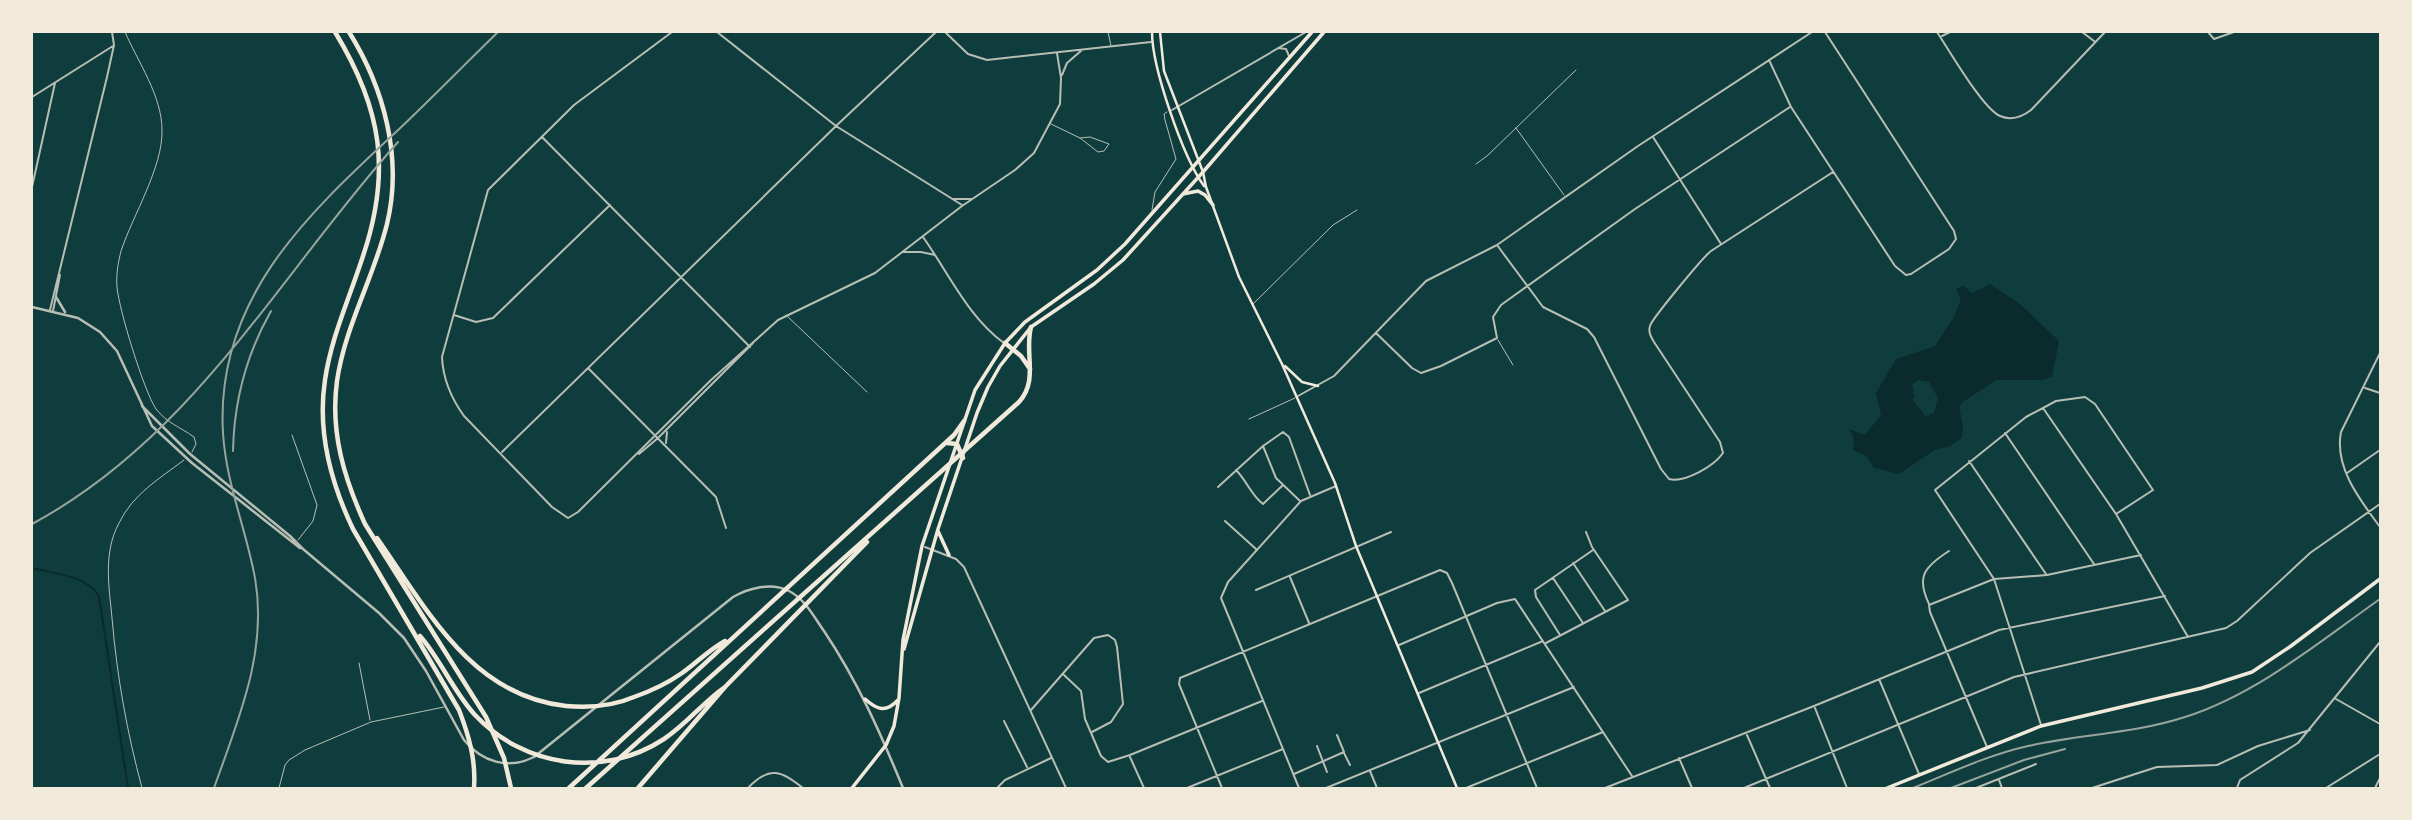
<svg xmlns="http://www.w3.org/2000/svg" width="2412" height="820" font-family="Jost,sans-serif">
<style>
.water{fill:#0a2a2b;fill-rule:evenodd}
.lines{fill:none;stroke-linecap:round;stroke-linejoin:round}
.stream{stroke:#0a2a2b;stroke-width:2}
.service{stroke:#b8beb3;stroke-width:1}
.minor{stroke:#b8beb3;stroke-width:2}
.tertiary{stroke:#b8beb3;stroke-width:2.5}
.secondary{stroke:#f1e9da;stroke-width:2.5}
.primary{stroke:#f1e9da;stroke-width:3.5}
.motorway{stroke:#f1e9da;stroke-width:4.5}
.rail{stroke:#97a49c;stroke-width:2}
</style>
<rect width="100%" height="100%" fill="#0f3d3e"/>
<path class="water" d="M1990,284L2021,305L2059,341L2052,377L2042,380H1996L1963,402L1959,407L1963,425L1962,438L1948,447L1936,449L1899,474L1874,468L1866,456L1853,450L1854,439L1849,429L1865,435L1881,415L1876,393L1896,359L1935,346L1954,317L1961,299L1956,289L1964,286L1972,293ZM1918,380L1929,382L1938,398L1934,413L1925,416L1913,400L1915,395L1912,393L1914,390L1912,385Z"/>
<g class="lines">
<path class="stream" d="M32,568C54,574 86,575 99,596L128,788"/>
<path class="service" d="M125,32C138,62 162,96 162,130C163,167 133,215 121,251C118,263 116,275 117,287C119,310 144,391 156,409C167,423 180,427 194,437L196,444L192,452
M1108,32L1111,46
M1051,124L1080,138L1098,152L1104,151L1109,144L1090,137L1080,138
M1516,128L1564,195
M1476,164L1487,156L1576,70
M1152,210L1155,192L1176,159L1165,120L1164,114L1167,112
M1253,304L1333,225L1357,210
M786,315L867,392
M1498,340L1513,365
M1249,419L1295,398
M292,435L317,505L313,521L298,540
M359,663L370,720
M142,788C127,732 117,677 112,618C109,586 103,553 119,523C133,494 159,479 184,460
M279,788L285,765L289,760L305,750L371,722L444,707"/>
<path class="minor" d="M672,32L574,105L488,190L442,357C443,380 451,398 464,416L552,507L568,518L578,512L711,380L778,320L875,273L962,206L1015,170L1034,153L1060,104L1061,78L1057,53
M717,32L836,126L962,205
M945,32L968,54L987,60L1151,42
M1937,32C1949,50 1983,109 2000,116C2012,121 2022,117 2031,110L2105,32
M2082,32L2094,41
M2208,32L2214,39L2234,32
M1942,36L1950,32
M1278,48L1286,49L1289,56
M1769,60L1791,107L1895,266L1906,275L1911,274L1949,249L1956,239L1954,231L1825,32
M1062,75L1067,63L1082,50
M32,97L113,46
M1172,110L1306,32
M542,137L750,347
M1653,137L1721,244
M32,187L55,83
M953,199H972
M923,237C948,272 968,317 1004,343
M1497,245L1543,307L1587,329L1594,337L1661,469L1669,479C1685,483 1714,466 1723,453L1720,442L1654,342C1651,337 1648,332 1650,326C1651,320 1703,257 1711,251L1833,172
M903,252H921L935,255
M50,310L107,77L114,45L112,32
M53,311L60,275
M454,315L476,322L493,318L610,205
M1376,333L1412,368L1421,373L1441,366L1497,338L1493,317L1501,305L1635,209L1790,107
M2380,353L2341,432C2334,467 2360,500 2380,527
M588,368L716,497L726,528
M2365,388L2380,393
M1298,396L1334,376L1426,281L1497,245L1638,146L1812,32
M2043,408L2116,514L2188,637
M2005,433L2094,564
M666,443L667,432
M1263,446L1276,478L1300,501
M502,452L836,126L936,32
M639,454L658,438L753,343
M1969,461L2046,574
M1236,470C1247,481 1251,495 1263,504L1283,485
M2347,473L2380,450
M1218,487L1263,446L1283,432L1289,437L1310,495
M1225,521L1256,549
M925,547L956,559L964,567L1066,788
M1573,563L1605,611
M1290,577L1309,623
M1553,578L1583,623
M1256,590L1391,532
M1929,604C1916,577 1924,567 1949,551
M1560,635L1536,597L1535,590L1593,550
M1546,643L1628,600L1592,547L1586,532
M1399,645L1497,603L1515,599L1632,776
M1064,675L1081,691L1085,719L1101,756L1108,762L1130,755L1262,701
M1879,679L1919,774
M1419,693L1543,641
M2336,699L2380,724
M1815,708L1847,788
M1031,710L1094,638L1108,635L1115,640L1117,647L1123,704L1111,722L1092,732
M1004,721L1027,767
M2041,725L1994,579L1935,490L2026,417L2056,401L2085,397L2095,404L2153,490L2116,514
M1747,735L1770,788
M1317,746L1327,772
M1987,747L1930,612L1929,605L1994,579L2047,575L2141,555
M1344,753L1350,765
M1130,757L1144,788
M1679,758L1692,788
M1370,771L1377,788
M1294,774L1344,752L1337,735
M1999,780L2002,788
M748,788C770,765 781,771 803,788
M997,788L1005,780L1051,758
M1187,788L1283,749
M1222,788L1179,684L1180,678L1440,570L1447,573L1452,583L1537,788
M1299,788L1221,598L1228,582L1301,501L1336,486
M1326,788L1574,687
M1466,788L1603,732
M1605,788L1814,706L1999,630L2165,596
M1744,788L2014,677L2226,628L2237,621L2310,553L2380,504
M1976,788L2036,764
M2092,788L2157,767L2217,765L2258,746L2310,730
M2237,788L2240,780L2298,743L2380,642
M2326,788L2380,754
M2375,788L2380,778"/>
<path class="tertiary" d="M56,297L65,312
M32,307L78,318L100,332L117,351L152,426L192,463L300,548
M142,406L190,454L290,536L303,549L379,613L404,638L426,671L464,740C482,762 508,770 534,757L733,597C749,588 771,582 789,591C805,599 814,617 824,631C858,682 880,732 903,788"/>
<path class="secondary" d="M1152,32C1152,68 1183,157 1204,186
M1160,32L1164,71L1203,172L1206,187L1239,277L1282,364L1335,483L1356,546L1457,788
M1285,366L1302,382L1318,386"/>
<path class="primary" d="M1183,194L1198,191L1205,195L1213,205
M938,531L949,555
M904,649L938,529L977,413L988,387L1000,366L1031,327L1094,284L1123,260L1203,172L1324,32
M865,699C877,710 886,713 898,700
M852,788L886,745L894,726L899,698L903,640L922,546L975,390L1005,343L1025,322L1097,270L1125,244L1312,32
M1887,788L2041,726L2202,688L2252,672L2291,646L2380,579"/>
<path class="motorway" d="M335,32C382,109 392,172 362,259C349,299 331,338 325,380C317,432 331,483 353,529L459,710C469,736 476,760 474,788
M349,32C384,88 403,158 387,224C374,277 345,326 337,381C330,432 344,478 365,524L486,717L504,758L511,788
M1005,343L1021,356L1030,369
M947,443L957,444L963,458
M377,538C426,608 471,696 566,706C588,708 613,706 634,697C651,691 668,683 682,673C696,663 709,650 725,641
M420,636C441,660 453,691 475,715C524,767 603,779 664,739C687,724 703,702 725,687
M569,788L954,435L964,421
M586,788L1019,402C1039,380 1024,353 1031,327
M638,788L725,687L867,542"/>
<path class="rail" d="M233,451C234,401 246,355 271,311
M32,524C194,437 279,275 398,142
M214,788C238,720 268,652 255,578C246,529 226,483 223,433C215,299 307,215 396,132C431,99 464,65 498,32
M1913,788C1950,773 1988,755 2028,746C2080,734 2133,734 2185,717C2257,694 2319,642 2380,599
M1951,788L2024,760L2065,749"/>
</g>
<rect width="2412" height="820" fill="none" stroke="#f1e9da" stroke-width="66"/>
</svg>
